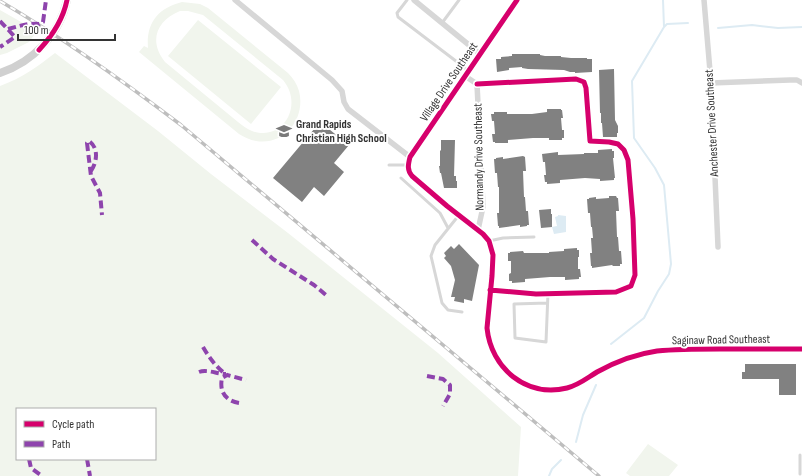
<svg xmlns="http://www.w3.org/2000/svg" width="802" height="476" font-family="'Sofia Sans Condensed',sans-serif">
<style>
.green{fill:#f1f5ed;fill-rule:evenodd}
.water{fill:#ddebf3}
.lines{fill:none;stroke-linecap:round;stroke-linejoin:round}
.stream{stroke:#ddebf3;stroke-width:2}
.building{fill:#818181}
.service{stroke:#d7d7d7;stroke-width:3}
.minor{stroke:#d7d7d7;stroke-width:5.5}
.secondary{stroke:#d0d0d0;stroke-width:8}
.rail-casing{stroke:#bebebe;stroke-width:3.5}
.rail{stroke:#fff;stroke-width:2;stroke-dasharray:6;stroke-linecap:butt}
.quiet{stroke:#8e44ad;stroke-width:4;stroke-dasharray:8 4;stroke-linecap:butt}
.cycleway-casing{stroke:#fff;stroke-width:8}
.cycleway{stroke:#d6006c;stroke-width:5}
.labels{text-anchor:middle;dominant-baseline:central;stroke-width:4;stroke-linejoin:round;paint-order:stroke}
.street-label{font-size:12px;fill:#333;stroke:#fff}
.poi-label{font-size:12px;font-weight:bold;fill:#333;stroke:#fff;text-anchor:start}
</style>
<rect width="100%" height="100%" fill="#fff"/>
<path class="green" d="M182,2L200,4L208,8L288,73C293,78 297,84 299,91C306,118 285,146 256,141C250,140 244,137 239,134L139,52L144,46L148,48C146,23 158,8 182,2ZM180,11H188L203,15L283,80C304,105 283,142 252,131C247,129 242,125 238,122L165,62C148,41 157,20 180,11Z
M0,10L37,31L29,42L7,53L0,55Z
M198,20L281,87L251,124L168,56Z
M55,53L158,131L211,174L288,233L438,353L521,427L518,476H0V86C22,78 37,67 55,53ZM17,409H155V459H17Z
M648,444L678,465L669,476H630L626,473Z"/>
<path class="water" d="M558,215L566,216V232L554,234L552,227L557,226L555,217L558,216Z"/>
<g class="lines">
<path class="stream" d="M664,27L667,24L688,23
M718,28L752,25L778,28L802,27
M611,344L644,318L658,291L669,274L671,264L664,185L655,168L634,138L632,81L664,27L663,0
M576,442L583,415L596,385
M549,476L552,469L561,460"/>
</g>
<path class="building" d="M512,54H540V55L545,56H561V57L571,58H587V59H592V72L575,73V72H570L564,70L528,69L522,68V67L509,68V70L497,72L496,59H501V57L512,56Z
M614,69L615,120L618,126V133H617V137H603L602,123H601V113H600L599,70Z
M547,109H561V110H562L563,118H561L562,130H564V138H562V140H549V138H533L508,140V143H495V142H493L492,134H495L494,121H492L491,114H494V112H507V114H532L547,112Z
M320,122L349,145L334,163L344,172L324,196L314,187L302,202L273,178Z
M441,140H455L454,176H456V181H457V188H444L441,173H440L439,166H440V151L441,150Z
M612,149V151H614V158H613L615,178H614V180L600,181V179L585,178L560,180V183L547,184V182H545L544,175H546L545,162H543L542,154L558,152V155L584,154V153H598V150Z
M523,156L525,157L526,171H523L524,197H525L526,211H528L529,225H527V226L520,227V225L499,228V226H498L497,213H499V187H498L497,173H495L494,159H496V158L503,157V159Z
M609,196H616L617,198H618L619,211H616L617,237H618L619,251H621L622,264H620V266H613L612,265L592,268V266H591L590,253H592L591,238H593L592,227H591L590,213H588L587,199H589V198L596,197V199L609,198Z
M551,209V214H552V227L541,228L539,210Z
M459,244L479,265L472,301L464,299V303L454,301L455,297H451L455,280L451,266L444,258L446,256L444,253L451,246L454,249Z
M577,248V250H579V257H578V269H580L581,277H579V279L565,280V277H550L525,279V282L512,283V281H509V274L511,273V261H508V253H510V252L523,251L524,253H549V252L564,251V249Z
M745,364H796V395H779V379H742V372H745Z"/>
<g class="lines">
<path class="service" d="M407,0L397,13L398,17L469,71
M442,23L459,0
M389,165H408
M401,178L440,213L448,228
M459,215L435,245L431,256L442,303L448,310L462,312
M489,241L503,238L534,237
M547,303L514,304L515,338L546,342L548,293
M800,455V474"/>
<path class="minor" d="M235,0L332,80L342,91L344,102L348,109L410,157
M414,0L480,54
M517,0L410,157C408,165 407,170 412,176L447,206L483,234L489,241L493,255L492,276L487,328C491,368 526,398 567,388C579,385 587,378 597,372C615,362 636,354 657,351C678,349 699,349 720,349C747,349 775,349 802,349
M704,0L711,83L718,247
M465,76L477,84L483,207L478,230
M711,83L790,80H797L802,83
M477,84L576,79L584,82L586,88L590,141L609,142L618,144L624,150L628,160L633,219L635,275L631,286L616,292L536,294L490,290"/>
<path class="secondary" d="M0,73C33,62 60,34 67,0"/>
<defs>
<path id="rail" d="M0,1C63,38 123,81 181,125L599,476"/>
</defs>
<use href="#rail" class="rail-casing"/>
<use href="#rail" class="rail"/>
<path class="quiet" d="M0,21L15,37L0,47
M8,29C19,26 28,23 39,24L43,22L46,0
M91,171C97,162 99,148 89,141L87,143L91,176L100,193L102,215
M252,240L273,259L314,285L326,295
M203,347C210,359 217,368 228,376
M199,372C207,369 217,374 226,374
M427,376L443,379L450,385V394L443,406
M239,403C226,401 219,392 222,378L227,375L246,380
M29,459L31,468L42,476
M87,459L90,476"/>
<defs>
<path id="cycleway" d="M517,0L410,157C408,165 407,170 412,176L447,206L483,234L489,241L493,255L492,276L487,328C491,368 526,398 567,388C579,385 587,378 597,372C615,362 636,354 657,351C678,349 699,349 720,349C747,349 775,349 802,349
M39,50C53,35 63,20 67,0
M477,84L576,79L584,82L586,88L590,141L609,142L618,144L624,150L628,160L633,219L635,275L631,286L616,292L536,294L490,290"/>
</defs>
<use href="#cycleway" class="cycleway-casing"/>
<use href="#cycleway" class="cycleway"/>
</g>
<defs>
<symbol id="school-bare" viewBox="-9 -9 18 18"><path d="M0-5L7-2L0 1L-7-2ZM-4 1L0 2.5L4 1V4Q0 6-4 4Z" fill="#7a7a7a" stroke="#fff" stroke-width="2.5" paint-order="stroke"/></symbol>
</defs>
<g fill-rule="evenodd">
<use href="#school-bare" x="273" y="120" width="22" height="22"/>
</g>
<g class="labels">
<g class="street-label">
<text transform="translate(449 82) rotate(-56)">Village Drive Southeast</text>
<text transform="translate(712 123) rotate(-93)">Anchester Drive Southeast</text>
<text transform="translate(479 157) rotate(-91)">Normandy Drive Southeast</text>
<text transform="translate(721 340) rotate(-1)">Saginaw Road Southeast</text>
</g>
<g class="poi-label">
<text x="296" y="124">Grand Rapids<tspan x="296" dy="14">Christian High School</tspan></text>
</g>
</g>
<rect x="16" y="408" width="140" height="52" fill="#ffffff" stroke="#adadad"/>
<rect x="24" y="421" width="20" height="6" fill="#d6006c" stroke="#adadad"/>
<text x="52" y="428" font-size="12" fill="#333333">Cycle path</text>
<rect x="24" y="441" width="20" height="6" fill="#8e44ad" stroke="#adadad"/>
<text x="52" y="448" font-size="12" fill="#333333">Path</text>
<path d="M18 34v6h97v-6" fill="none" stroke="#333333" stroke-width="2"/>
<text x="24" y="34" font-size="12" fill="#333333" stroke="#ffffff" stroke-width="3" paint-order="stroke">100 m</text>
</svg>
